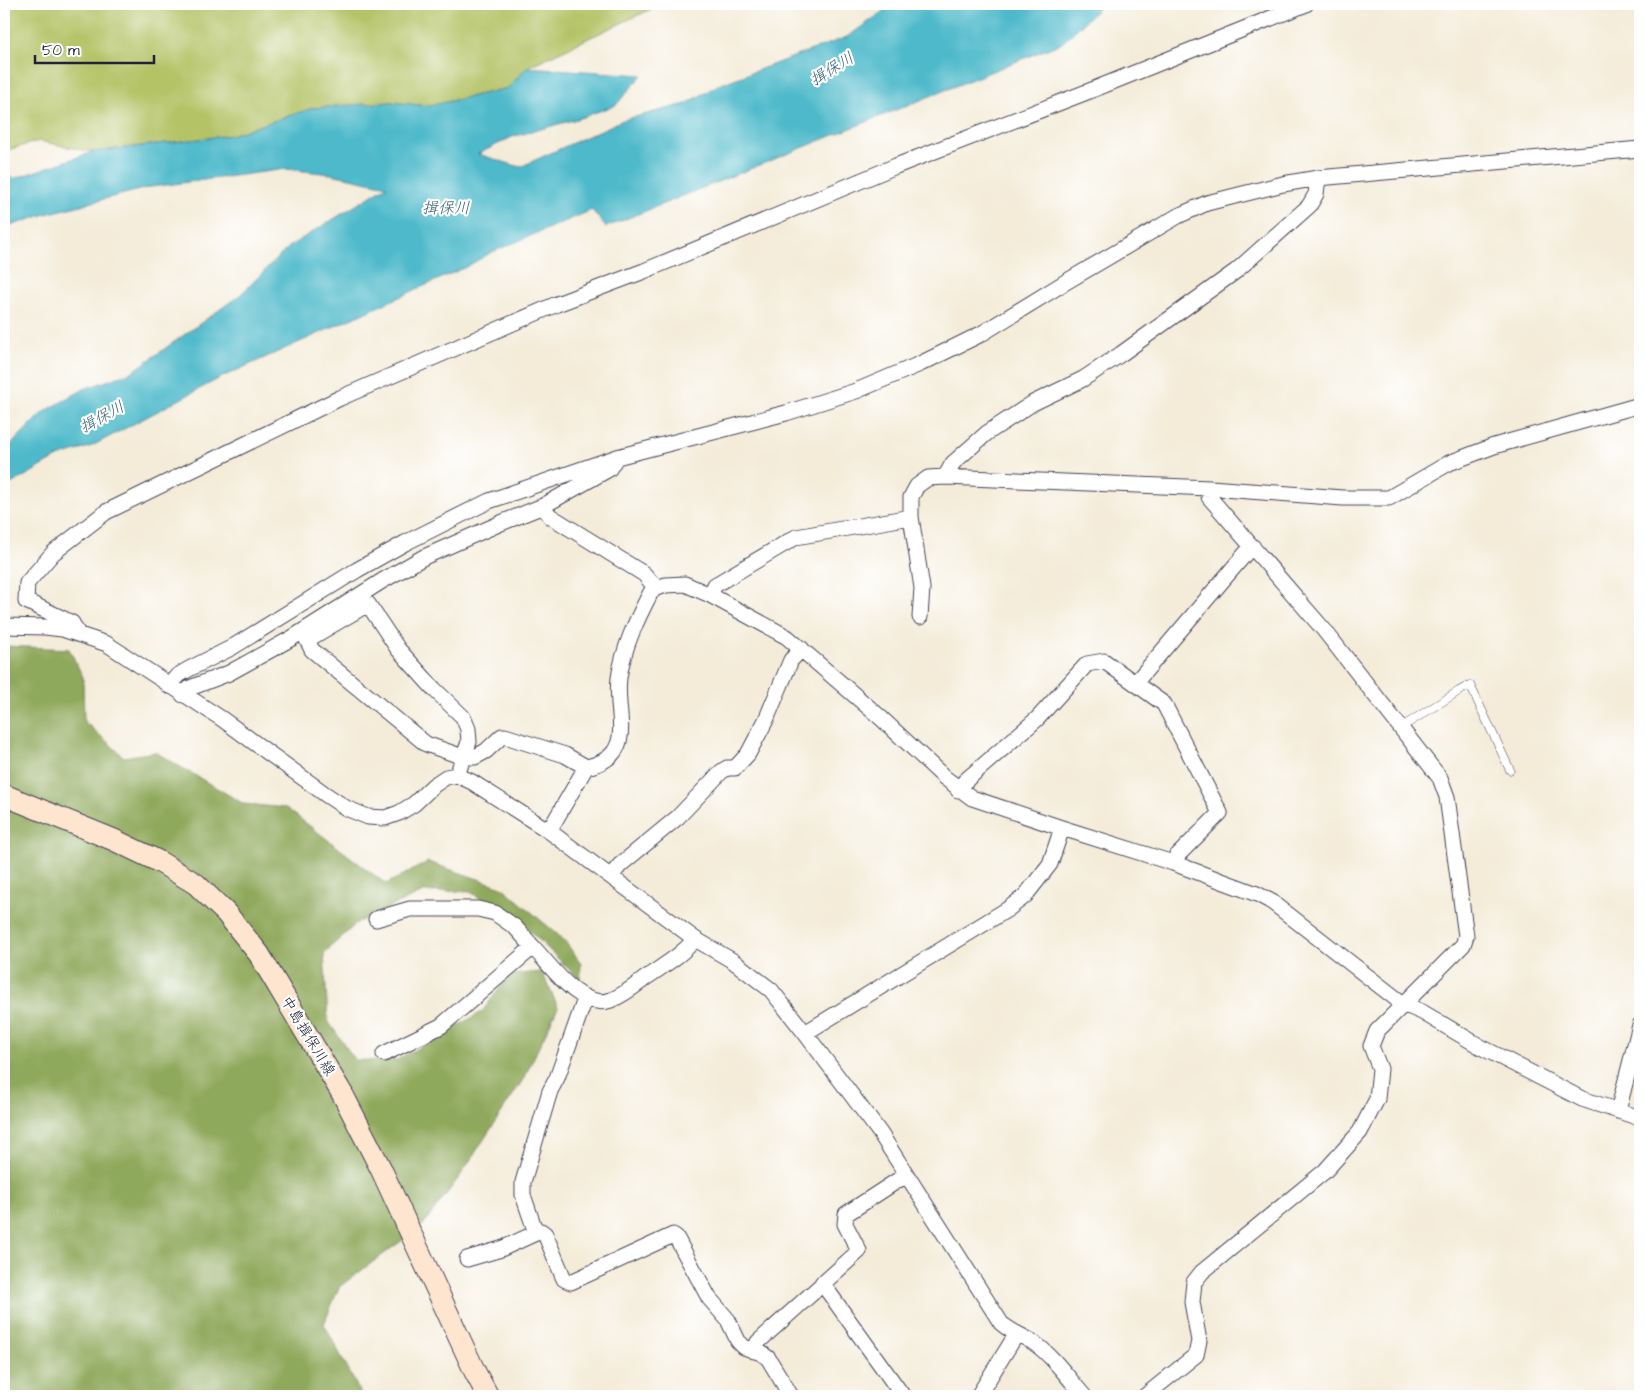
<svg xmlns="http://www.w3.org/2000/svg" width="1644" height="1400" font-family="'Architects Daughter','Klee One',sans-serif">
<style>
.green{fill:#b4c366;stroke:#6b7250}
.forest{fill:#8fa95b;stroke:#58664b}
.water{fill:#4eb9ca;stroke:#386e82}
.lines{fill:none;stroke-linecap:round;stroke-linejoin:round}
.stream{stroke:#4eb9ca;stroke-width:5}
.lane-casing{stroke:#424053;stroke-width:9}
.street-casing{stroke:#424053;stroke-width:17}
.secondary-casing{stroke:#424053;stroke-width:23}
.lane{stroke:#fff;stroke-width:8}
.street{stroke:#fff;stroke-width:15}
.secondary{stroke:#fde5d0;stroke-width:21}
.labels{text-anchor:middle;dominant-baseline:central;stroke-width:4.5;stroke-linejoin:round;paint-order:stroke}
.street-label{font-size:15px;fill:#22223b;stroke:#fff}
.water-label{font-size:16px;font-style:italic;fill:#345e74;stroke:#fff}
</style>
<rect width="100%" height="100%" fill="#fff"/>
<filter id="ink" filterUnits="userSpaceOnUse"><feTurbulence type="fractalNoise" baseFrequency=".02" numOctaves="2"/><feDisplacementMap in="SourceGraphic" scale="10" xChannelSelector="R" yChannelSelector="G"/><feConvolveMatrix kernelMatrix="1 2 1 2 8 2 1 2 1" color-interpolation-filters="sRGB"/></filter>
<filter id="wash" filterUnits="userSpaceOnUse"><feTurbulence type="fractalNoise" baseFrequency=".0096" numOctaves="4" result="noise"/><feDisplacementMap in="SourceGraphic" scale="20" xChannelSelector="R" yChannelSelector="G"/><feGaussianBlur stdDeviation="1.12" result="paint"/><feColorMatrix in="noise" values="0 0 0 0 0 0 0 0 0 0 0 0 0 0 0 0 0 1.4 0 .05"/><feComposite in="paint" operator="in"/></filter>
<g filter="url(#wash)">
<rect width="100%" height="100%" fill="#f4ecd9"/>
<path class="green" d="M4,4H662L527,67L508,88L429,106L391,102L313,108L231,135L93,152L39,141L4,151Z"/>
<path class="forest" d="M4,646L69,649L83,677L84,721L124,757L155,752L244,804L286,808L386,884L428,862L502,887L564,940L581,963L580,980L529,930L469,891L423,892L358,922L324,953L328,1021L355,1060L395,1061L482,1012L509,975L542,972L558,1007L524,1078L460,1176L423,1225L339,1287L324,1324L362,1396H4Z"/>
<path class="water" d="M894,4H1103L1062,43L606,227L592,210L492,252L466,267L220,378L92,446L58,457L4,488V452L42,413L84,389L132,372L240,295L290,246L387,186L331,174L286,169L151,187L46,214L4,228V182L93,152L231,135L313,108L391,102L429,106L508,88L527,67L642,75L616,105L580,118L512,137L478,154L520,167L623,120L686,104L718,85L847,37Z"/>
<g class="lines">
<path class="stream" d="M4,176L17,181"/>
</g>
</g>
<g filter="url(#ink)">
<g class="lines">
<defs>
<path id="lane" d="M1400,728L1459,691L1470,685L1510,770"/>
<path id="street" d="M945,477L953,463L987,433L1033,403L1083,379L1121,354L1236,271L1309,206L1316,194L1318,178
M543,506L550,516L644,574L656,588
M710,595L715,585L796,537L911,517
M920,617L922,588L911,517V497L917,486L928,478L945,477L1210,488L1343,498H1389L1449,463L1494,446L1640,405
M4,626L45,627L62,629L107,644L222,719L325,794L346,808L368,817L385,818L399,813L414,804L434,785L446,777L457,775L472,782L549,831L695,939L733,961L771,990L805,1033L880,1133L1001,1323C1012,1333 1022,1335 1034,1343C1052,1355 1069,1379 1084,1396
M78,634L72,623L26,601L27,583L53,553L106,512L340,398L557,304L644,271L896,166L1092,90L1306,4
M1136,682L1246,553L1253,547
M169,686L177,676L189,669L231,648L357,570L405,543L489,501L617,457L786,413L856,391L920,364L981,334L1064,283L1178,216L1207,203L1283,184L1318,178L1640,149
M183,695L190,688L229,673L292,638L382,581L424,557L501,523L543,506L609,469L616,458
M457,775L469,742L468,729L463,717L434,689L398,649L368,604L307,640L312,650L426,744L463,757H475L486,751L502,736H505L565,755L586,767
M958,790L965,781L1037,719L1087,664L1104,661L1164,704L1220,813L1176,857L1173,863
M549,831L586,767C639,756 614,714 619,678C623,648 637,619 651,592L656,588L666,585L685,584L710,595L787,637L881,718L945,778L972,798L1062,828L1173,863L1257,894L1272,902L1403,1004L1422,1012L1481,1047L1582,1099L1640,1118
M611,876L620,865L678,817L721,772L727,768H735L748,754L766,720L791,660L802,649
M376,919L410,909H478L495,913L515,927L533,947
M805,1033L1008,909L1025,896L1050,864L1062,828
M384,1054L441,1026L533,947C551,966 581,1011 611,1000C624,995 636,985 647,977C664,965 682,955 695,939
M1618,1111L1640,1025
M536,1233L541,1231L545,1234L564,1279L571,1282L673,1235L676,1237L709,1298L728,1320L738,1341L744,1347L761,1353L768,1358L791,1396
M467,1259L501,1249L536,1233L523,1195V1182L550,1091L557,1078L585,999
M822,1283L903,1396
M754,1351L758,1342L859,1251L845,1224L846,1214L906,1175
M978,1396L1016,1335
M1145,1396L1196,1355L1199,1341L1192,1302L1194,1282L1202,1272L1325,1171L1360,1132L1377,1099L1380,1069L1371,1046L1377,1031L1463,945L1466,936L1447,797L1440,778L1324,630L1209,497L1210,488"/>
<path id="secondary" d="M4,795L114,840L158,861L196,884L226,913L259,954L343,1095L381,1169L475,1372L488,1396"/>
</defs>
<use href="#lane" class="lane-casing"/>
<use href="#street" class="street-casing"/>
<use href="#secondary" class="secondary-casing"/>
<use href="#lane" class="lane"/>
<use href="#street" class="street"/>
<use href="#secondary" class="secondary"/>
</g>
</g>
<g class="labels">
<g class="street-label">
<text transform="translate(308 1036) rotate(59)">中島揖保川線</text>
</g>
<g class="water-label">
<text transform="translate(832 69) rotate(-32)">揖保川</text>
<text x="446" y="208">揖保川</text>
<text transform="translate(102 417) rotate(-29)">揖保川</text>
</g>
</g>
<rect width="1644" height="1400" fill="none" stroke="#fff" stroke-width="20"/>
<path d="M35 55v8h119v-8" fill="none" stroke="#22223b" stroke-width="2.5"/>
<text x="42" y="55" font-size="15" fill="#22223b" stroke="#ffffff" stroke-width="4" paint-order="stroke">50 m</text>
</svg>
